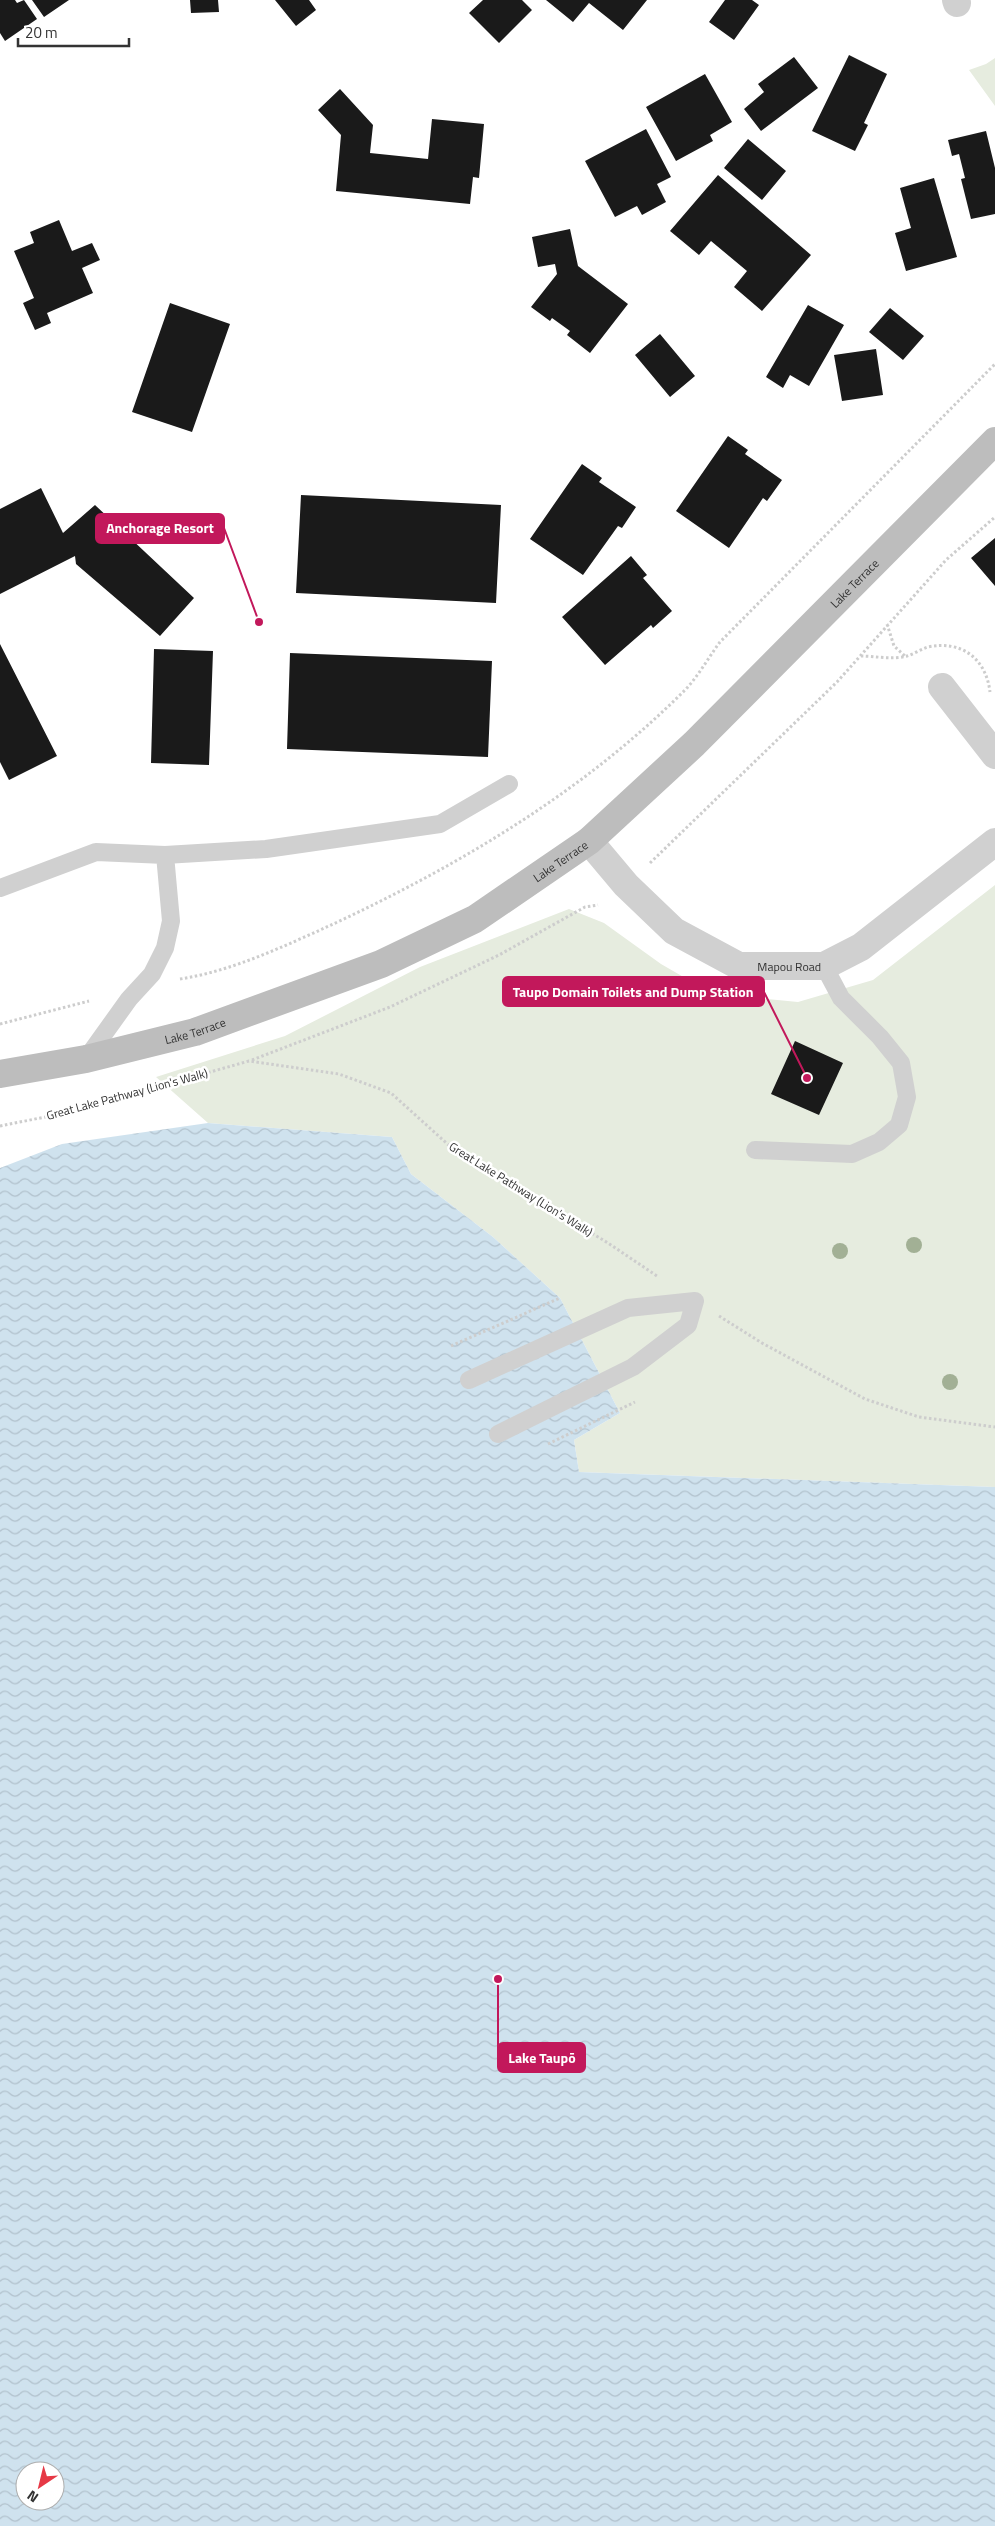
<svg xmlns="http://www.w3.org/2000/svg" width="995" height="2526" font-family="'Titillium Web',sans-serif">
<style>
.green{fill:#e6ecdf}
.water{fill:url(#water-waves);fill-rule:evenodd}
.building{fill:#1a1a1a}
.lines{fill:none;stroke-linecap:round;stroke-linejoin:round}
.path{stroke:#cdcdcd;stroke-width:3;stroke-dasharray:2.5 2.5;stroke-linecap:butt}
.service{stroke:#d0d0d0;stroke-width:18}
.minor{stroke:#d0d0d0;stroke-width:28}
.secondary{stroke:#bdbdbd;stroke-width:28}
.tree{fill:#a2b095}
.labels{text-anchor:middle;dominant-baseline:central;stroke-width:5;stroke-linejoin:round;paint-order:stroke}
.street-label{font-size:12px;fill:#333;stroke:#fff}
.leader{fill:none;stroke:#c2185b;stroke-width:2}
.callout-dot{fill:#c2185b;stroke:#fff;stroke-width:2}
.callout{fill:#c2185b;stroke:#c2185b;stroke-width:2}
.callout-label{font-size:14px;text-anchor:middle;font-weight:bold;fill:#fff}
</style>
<defs>
<pattern id="water-waves" width="16" height="10" patternUnits="userSpaceOnUse" patternTransform="scale(1.25)"><rect width="16" height="10" fill="#cfe2ee"/><path d="M0 5q4-4 8 0t8 0" fill="none" stroke="#b2c2cd"/></pattern>
</defs>
<rect width="100%" height="100%" fill="#fff"/>
<path class="green" d="M995,58V106L969,70L986,64Z
M995,885V1487L579,1472L574,1440L620,1413L560,1298L493,1237L411,1174L392,1137L208,1123L156,1077L285,1036L420,967L569,909L604,923L661,964L713,994L798,1002L873,980Z"/>
<path class="water" d="M208,1123L392,1137L411,1174L493,1237L560,1298L620,1413L574,1440L579,1472L995,1487V2526H0V1168L62,1144ZM25,2471H55V2501H25Z"/>
<path class="building" d="M0,0H15L17,3L24,0L37,19L5,41L0,33Z
M32,0H69L44,17Z
M190,0H218L219,12L191,13Z
M275,0H309L316,10L296,26Z
M483,0H522L532,10L499,43L469,13Z
M546,0H647L623,30L589,3L573,22Z
M725,0H752L759,5L734,40L709,22Z
M849,55L887,74L864,123L868,125L855,151L812,131Z
M794,57L818,88L761,131L744,109L764,92L758,84Z
M705,74L732,122L710,135L713,141L676,161L646,107Z
M340,89L373,125L370,153L428,159L432,119L484,124L479,178L473,177L470,204L336,191L341,135L318,110Z
M646,129L671,177L657,184L666,202L642,215L637,206L615,217L585,161Z
M986,131L995,168V214L971,219L961,179L965,178L959,154L952,156L948,140Z
M748,139L786,171L762,200L724,168Z
M718,175L811,255L762,311L734,287L747,271L711,241L699,255L670,231Z
M934,178L957,257L906,271L895,233L911,228L900,188Z
M59,220L72,251L92,243L100,260L82,268L93,293L47,313L51,323L35,330L23,303L34,298L14,251L34,243L30,232Z
M570,229L578,266L628,304L590,353L567,335L570,331L552,318L550,321L531,307L557,274L555,264L538,267L532,237Z
M170,303L230,324L192,432L132,412Z
M808,305L844,325L809,386L790,375L783,388L766,377Z
M890,308L924,336L903,360L869,332Z
M660,334L695,376L670,397L635,355Z
M876,349L883,395L842,401L834,355Z
M728,436L748,450L745,454L782,480L767,501L763,498L729,548L676,511Z
M582,464L602,478L599,482L636,507L622,528L618,526L583,575L530,539Z
M41,488L63,533L95,505L194,598L160,636L76,564L75,556L0,594V509Z
M301,495L501,505L496,603L296,593Z
M995,538V586L971,558Z
M631,556L647,575L643,578L672,611L653,628L651,625L605,665L562,617Z
M0,644L57,756L9,780L0,762Z
M154,649L213,651L209,765L151,763Z
M290,653L492,661L488,757L287,749Z
M795,1041L843,1063L819,1115L771,1094Z"/>
<g class="lines">
<path class="path" d="M887,624L894,646L905,656
M861,656C874,656 893,660 907,656C914,654 921,649 928,647C961,640 986,658 990,692
M650,863L837,682L946,560L995,517
M180,979C232,971 282,947 329,926C458,866 583,792 684,691C698,677 708,658 720,642L995,364
M0,1024L89,1001
M252,1060L390,1007L499,955L585,907L598,905
M0,1126L65,1113L249,1061L339,1074L391,1093L453,1149L608,1243L657,1276
M719,1316L762,1343L865,1399L919,1417L995,1427
M451,1346L560,1298
M548,1444L635,1402"/>
<path class="service" d="M0,888L96,852L165,855L266,849L440,824L509,784
M86,1059L129,999L152,974L165,948L171,921L165,855
M755,1150L852,1154L879,1142L899,1125L907,1097L901,1063L880,1037L841,998L824,966
M469,1380L628,1308L695,1301L688,1325L633,1367L498,1434"/>
<g class="minor">
<path d="M956,0L957,3"/>
<path d="M942,687L995,755"/>
<path id="s1" d="M589,841L626,885L674,931L739,966H824L861,947L995,842"/>
</g>
<path class="secondary" id="s2" d="M0,1074L86,1059L195,1032L381,964L475,919L589,841L694,744L995,441"/>
</g>
<g class="tree">
<circle cx="914" cy="1245" r="8"/>
<circle cx="840" cy="1251" r="8"/>
<circle cx="950" cy="1382" r="8"/>
</g>
<g class="labels">
<g class="street-label">
<text stroke="none"><textPath href="#s2" startOffset="1010">Lake Terrace</textPath></text>
<text stroke="none"><textPath href="#s2" startOffset="605">Lake Terrace</textPath></text>
<text stroke="none"><textPath href="#s1" startOffset="248">Mapou Road</textPath></text>
<text stroke="none"><textPath href="#s2" startOffset="200">Lake Terrace</textPath></text>
<text transform="translate(127 1094) rotate(-15)">Great Lake Pathway (Lion's Walk)</text>
<text transform="translate(521 1189) rotate(32)">Great Lake Pathway (Lion's Walk)</text>
</g>
</g>
<path class="leader" d="M259 622L224 528M807 1078L764 992M498 1979L498 2058"/>
<g class="callout-dot">
<circle cx="259" cy="622" r="5"/>
<circle cx="807" cy="1078" r="5"/>
<circle cx="498" cy="1979" r="5"/>
</g>
<g class="callout">
<rect x="96" y="514" width="128" height="29" rx="5"/>
<rect x="503" y="977" width="261" height="29" rx="5"/>
<rect x="498" y="2043" width="87" height="29" rx="5"/>
</g>
<g class="callout-label">
<text x="160" y="533">Anchorage Resort</text>
<text x="633" y="997">Taupo Domain Toilets and Dump Station</text>
<text x="542" y="2063">Lake Taupō</text>
</g>
<g transform="translate(40 2486) rotate(215)"><circle r="24" fill="#ffffff" stroke="#adadad"/>
<path d="M0-4L9 19L0 12L-9 19Z" fill="#e63946"/>
<text y="-8" font-size="14" font-weight="bold" text-anchor="middle" fill="#333333">N</text>
</g>
<path d="M18 38v8h111v-8" fill="none" stroke="#333333" stroke-width="2.5"/>
<text x="25" y="38" font-size="15" fill="#333333" stroke="#ffffff" stroke-width="4" paint-order="stroke">20 m</text>
</svg>
